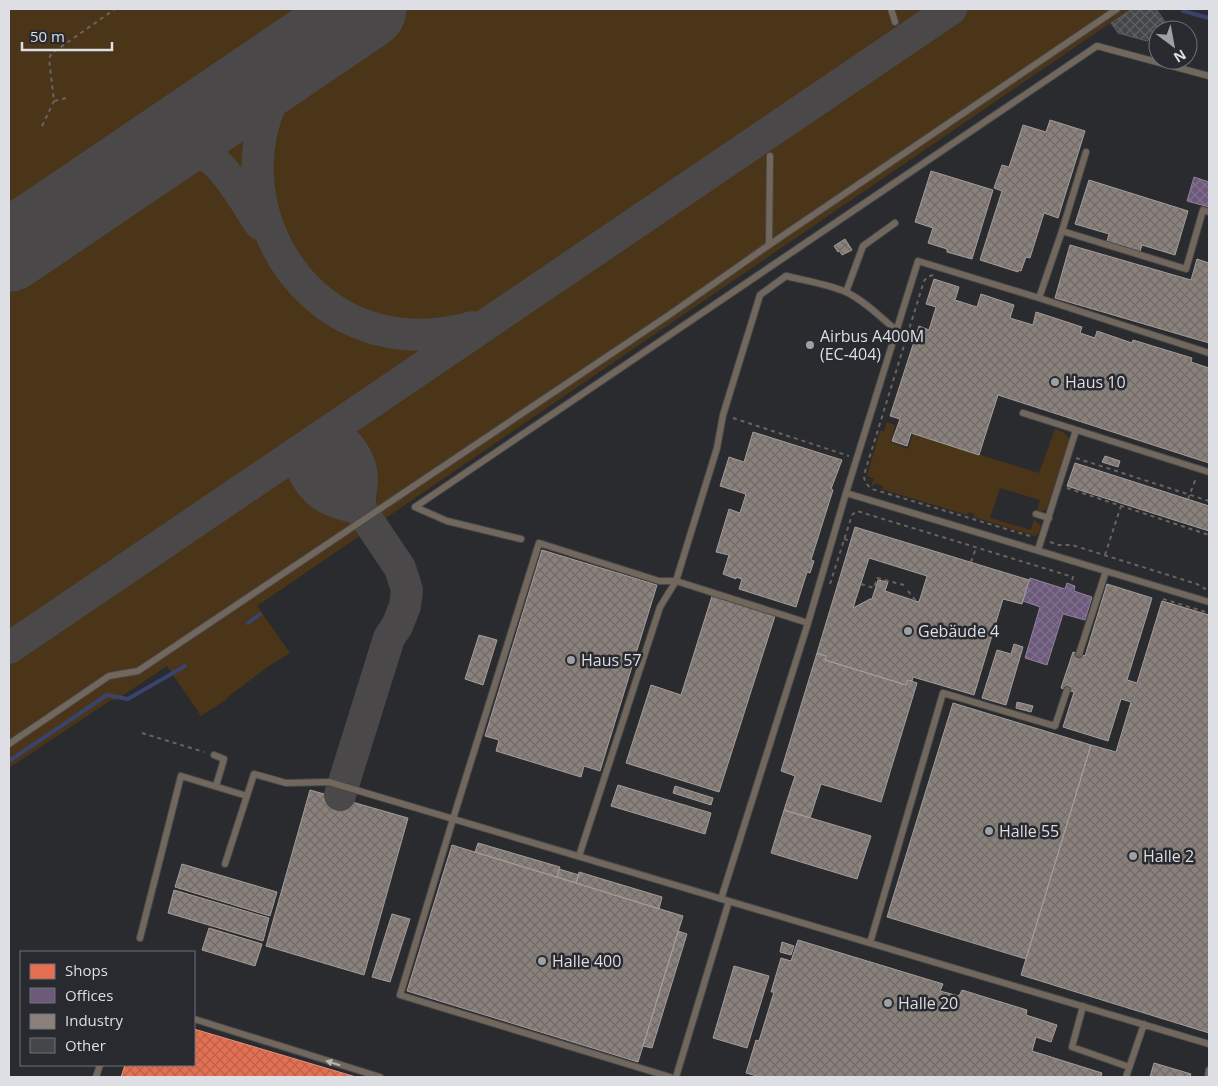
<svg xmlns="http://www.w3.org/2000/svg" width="1218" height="1086" font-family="'Open Sans',sans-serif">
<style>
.grass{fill:#4a3519}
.shops{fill:url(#shops-cross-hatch);stroke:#e4917d}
.offices{fill:url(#offices-cross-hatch);stroke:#8f819a}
.industry{fill:url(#industry-cross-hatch);stroke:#a39d9b;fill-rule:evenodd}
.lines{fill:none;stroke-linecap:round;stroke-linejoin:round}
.stream{stroke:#39436d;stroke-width:4}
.taxiway{stroke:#4a4848;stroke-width:32}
.runway{stroke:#4a4848;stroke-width:81}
.building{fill:url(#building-cross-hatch);stroke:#5c5d60}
.lane-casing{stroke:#48484a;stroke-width:8}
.path{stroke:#686461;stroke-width:2;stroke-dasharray:4 4;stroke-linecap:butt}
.lane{stroke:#71675d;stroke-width:6}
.oneway{fill:#b8b5b5}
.poi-dot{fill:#9fa0a4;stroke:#282a30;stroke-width:2}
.labels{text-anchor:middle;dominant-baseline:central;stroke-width:5;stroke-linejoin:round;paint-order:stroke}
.poi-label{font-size:16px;fill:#dedfe4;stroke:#282a30;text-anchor:start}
</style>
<defs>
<pattern id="shops-cross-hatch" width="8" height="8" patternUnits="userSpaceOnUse" patternTransform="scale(1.25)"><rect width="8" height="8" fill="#e76f51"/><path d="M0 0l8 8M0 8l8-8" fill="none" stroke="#b6624d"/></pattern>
<pattern id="offices-cross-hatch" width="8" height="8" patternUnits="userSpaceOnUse" patternTransform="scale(1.25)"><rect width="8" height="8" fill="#6d597a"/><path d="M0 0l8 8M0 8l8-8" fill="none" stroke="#81708d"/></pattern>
<pattern id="industry-cross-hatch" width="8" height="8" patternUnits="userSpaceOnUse" patternTransform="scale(1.25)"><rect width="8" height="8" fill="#8a817c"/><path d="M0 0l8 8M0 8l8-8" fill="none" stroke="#716b68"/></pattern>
<pattern id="building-cross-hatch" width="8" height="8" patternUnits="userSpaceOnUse" patternTransform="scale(1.25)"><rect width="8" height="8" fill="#454649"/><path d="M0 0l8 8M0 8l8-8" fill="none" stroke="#5f6063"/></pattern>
</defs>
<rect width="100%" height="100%" fill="#2a2b2e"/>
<path class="grass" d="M9,9H1131L257,606L290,653L269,666L229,696L227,699L201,716L167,666L116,700H111L9,768Z
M887,422L895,425L891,442L908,449L913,434L1039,473L1055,429C1063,432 1068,433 1069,442L1046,510L1037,511L1040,500L1000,488L990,518L1031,530L1034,519L1041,526L1038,534L1035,536L973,517L974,514L969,512L967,515L881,489L883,486L875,483L873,486H871L874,479L867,476L880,431H884Z"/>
<path class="shops" d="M194,1029L356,1077H121L125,1065H194Z"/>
<path class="offices" d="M1194,177L1209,182V207L1187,201Z
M1030,578L1065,589L1067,583L1075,586L1074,591L1092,597L1085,620L1063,614L1047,665L1025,658L1040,607L1023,601Z"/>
<path class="industry" d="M1050,120L1085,131L1058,218L1044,213L1030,258L1026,257L1021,271L1019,270L1018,272L980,260L1002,191L994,188L1002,165L1009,167L1023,125L1046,132Z
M931,171L993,190L972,259L947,252V249L928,243L933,228L915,222Z
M1089,180L1188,211L1175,255L1142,245L1140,251L1107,241L1109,234L1075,224Z
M845,239L852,250L842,255L840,251L838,252L834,246Z
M1070,245L1191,280L1197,259L1209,263V343L1055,298Z
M934,279L959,287L955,300L977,307L981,294L1014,305L1010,318L1033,325L1036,312L1082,327L1080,333L1095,338L1097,331L1132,343L1133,340L1192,358L1191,362L1209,368V463L998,395L979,455L911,433L907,446L892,441L900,419L890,416L919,326L929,330L936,307L926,304Z
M753,432L842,460L831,489L833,490L811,560L814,561L810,573L807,572L796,607L739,589L742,579L736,577V579L723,574L729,555L716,552L729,509L740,513L746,494L720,486L729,457L744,462Z
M1105,456L1120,461L1118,467L1102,462Z
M1075,463L1209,506V531L1067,486Z
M855,527L1029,580L1022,604L1003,599L974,695L913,677L912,681L908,680L906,685L825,660L826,656L817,653ZM869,558L927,576L919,602L885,591L888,582L878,580L872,599H870L853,608Z
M542,550L657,585L600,771L584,766L581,777L496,751L499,740L485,736Z
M1107,584L1152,598L1127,680L1137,683L1162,601L1209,615V1033L1021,975L1091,745L1116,752L1131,702L1121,699L1108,741L1063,727L1074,692L1061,688L1073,652L1085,656Z
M712,596L775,616L719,792L626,763L651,685L681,695Z
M479,635L497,640L483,685L465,679Z
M1014,644L1023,647L1006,705L982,698L997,650L1011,654Z
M817,653L826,656L825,660L906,685L908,680L917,683L881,802L821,784L810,818L784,810L795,776L781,771Z
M1017,702L1033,706L1031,712L1016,708Z
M953,703L1091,745L1026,959L887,917Z
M618,785L711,813L705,834L611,806Z
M675,786L713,798L711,805L673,793Z
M310,790L408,818L364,975L266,946Z
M784,810L871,836L857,879L771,853Z
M478,843L560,867L557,877L475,852Z
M452,845L683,916L638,1062L407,991Z
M182,864L277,892L270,916L175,887Z
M559,869L579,875L576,883L557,877Z
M579,872L662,897L659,909L576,883Z
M174,890L269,918L263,941L168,913Z
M392,914L410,919L390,982L372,977Z
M209,928L262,944L255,966L202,950Z
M678,931L687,934L652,1048L643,1046Z
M798,940L943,984L940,991L959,996L962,990L1027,1010L1026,1015L1057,1025L1051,1042L1036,1037L1032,1051L1102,1073L1101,1077H756L757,1076L746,1073L756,1040L759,1041L774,992H771L781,958L791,961Z
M782,942L794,946L791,955L780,952Z
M734,966L769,976L747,1048L713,1038Z
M1154,1063L1191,1074L1190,1077H1150Z"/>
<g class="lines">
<path class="stream" d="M1183,11L1209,18
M248,623L260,614
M9,761L107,695L128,699L185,666"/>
<path class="taxiway" d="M337,29C312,50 286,71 272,101C231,190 281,303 376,329C409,338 440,336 473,327
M143,160C155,155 167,148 180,147C217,145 242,198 260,224
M325,434C347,435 363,461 362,482C361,491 358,500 361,509
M301,450C297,472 315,495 336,502C345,505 353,506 362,511
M299,451L309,450L326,458L400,568L407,590L405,606L397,626L389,638L340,795
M9,648L951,9"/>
<path class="runway" d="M9,251L366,9"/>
</g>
<path class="building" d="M1132,9H1156L1168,26L1163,30H1158V33L1147,41L1118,33L1111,23Z"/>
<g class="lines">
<defs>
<path id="lane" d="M891,9L895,22
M1062,231L1186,269L1203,210L1209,212
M769,245L770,156
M846,292L863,246L895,223
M1039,298L1062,231L1086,152
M1023,413L1209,472
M846,493L1209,602
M1036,514L1049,518
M521,539L447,521L415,507L1097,46L1209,76
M1038,550L1076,430
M1079,654L1106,571
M9,744L109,676L138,671L669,315L769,245L1117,9
M214,755L224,759L216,786
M579,856L660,607L676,581L717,448L723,415L760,295L786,276C806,281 828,284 846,292C865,301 880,317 896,330
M225,864L254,774L286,783L329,782L1209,1044
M721,899L808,623L846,493L918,261L1039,298L1209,353
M140,938L181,776L247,796
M870,943L943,693L1055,726L1067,690
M1083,1006L1072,1047L1129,1067
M194,1019L380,1077
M96,1077L100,1065
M670,1077L400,995L453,819L539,543L659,581H676L808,623
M676,1077L729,901
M1126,1077L1144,1024
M1208,1077L1209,1070"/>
</defs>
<use href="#lane" class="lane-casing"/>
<path class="path" d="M66,98L54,101L49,59L51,54L115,9
M42,126L54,101
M933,275L927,277L924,281L864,475C864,482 867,485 872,489L1033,537
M733,418L849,456
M1076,458L1209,501
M1067,488L1209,535
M1188,499L1196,478
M844,539L851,541
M1050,542L1059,545H1072L1197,584L1209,591
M1105,555L1121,506
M971,562L976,548
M830,584L852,515L857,511L1073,577L1071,584
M861,584L874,588L877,578L904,585
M908,591L916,601
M1163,599L1209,613
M142,733L204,752"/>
<use href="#lane" class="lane"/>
</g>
<defs><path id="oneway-solid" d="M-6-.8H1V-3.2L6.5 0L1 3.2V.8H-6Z" transform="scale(1.25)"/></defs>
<use class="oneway" href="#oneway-solid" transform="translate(333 1063) rotate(-163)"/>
<g class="poi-dot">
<circle cx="810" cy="345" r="5"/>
<circle cx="1055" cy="382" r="5"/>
<circle cx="908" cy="631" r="5"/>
<circle cx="571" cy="660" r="5"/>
<circle cx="989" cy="831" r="5"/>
<circle cx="1133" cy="856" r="5"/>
<circle cx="542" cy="961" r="5"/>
<circle cx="888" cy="1003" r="5"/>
</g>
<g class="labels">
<g class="poi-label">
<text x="820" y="336">Airbus A400M<tspan x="820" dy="18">(EC-404)</tspan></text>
<text x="1065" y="382">Haus 10</text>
<text x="918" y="631">Gebäude 4</text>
<text x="581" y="660">Haus 57</text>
<text x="999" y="831">Halle 55</text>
<text x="1143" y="856">Halle 2</text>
<text x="552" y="961">Halle 400</text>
<text x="898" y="1003">Halle 20</text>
</g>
</g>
<rect width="1218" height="1086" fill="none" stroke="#dedfe4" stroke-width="20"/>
<rect x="20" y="951" width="175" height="115" fill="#282a30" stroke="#717278"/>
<rect x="30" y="964" width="25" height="15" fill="#e76f51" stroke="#717278"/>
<text x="65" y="976" font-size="15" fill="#dedfe4">Shops</text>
<rect x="30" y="988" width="25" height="15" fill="#6d597a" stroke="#717278"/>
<text x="65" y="1001" font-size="15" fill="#dedfe4">Offices</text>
<rect x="30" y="1014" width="25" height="15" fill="#8a817c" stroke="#717278"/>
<text x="65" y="1026" font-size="15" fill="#dedfe4">Industry</text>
<rect x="30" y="1038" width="25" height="15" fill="#454649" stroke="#717278"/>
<text x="65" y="1051" font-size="15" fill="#dedfe4">Other</text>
<g transform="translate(1173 45) rotate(148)"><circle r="24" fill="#282a30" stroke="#717278"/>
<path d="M0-4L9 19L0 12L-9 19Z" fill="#9fa0a4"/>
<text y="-8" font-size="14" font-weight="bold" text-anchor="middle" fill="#dedfe4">N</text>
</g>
<path d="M22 42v8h90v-8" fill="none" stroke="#dedfe4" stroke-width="2.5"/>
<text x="30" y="42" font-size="15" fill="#dedfe4" stroke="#282a30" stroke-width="4" paint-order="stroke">50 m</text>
</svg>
